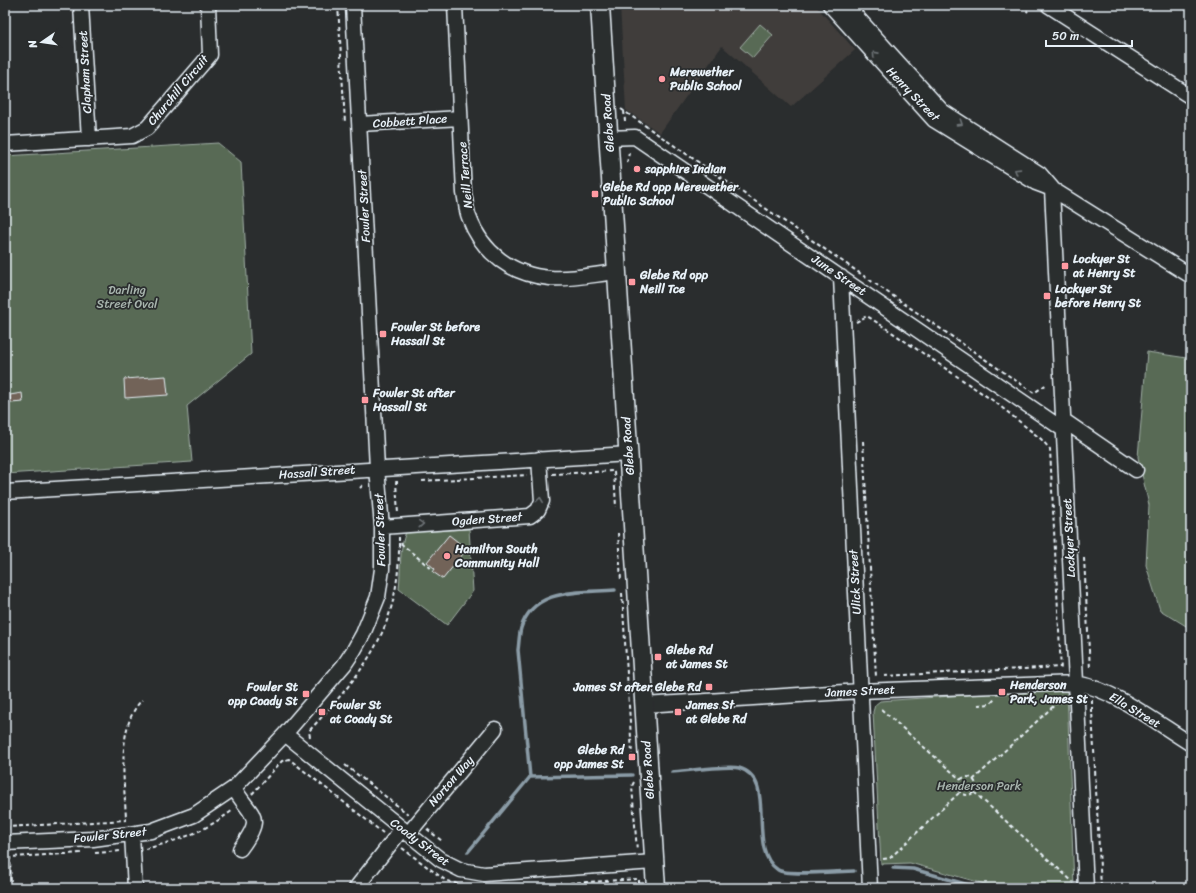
<svg xmlns="http://www.w3.org/2000/svg" width="1196" height="893" font-family="Sriracha,sans-serif">
<style>
.built{fill:#403d3b}
.green{fill:#596b54;stroke:#a0aea6}
.lines{fill:none;stroke-linecap:round;stroke-linejoin:round}
.stream{stroke:#8b9ca7;stroke-width:3.5}
.building{fill:#726359;stroke:#e8f1f8}
.minor-casing{stroke:#e8f1f8;stroke-width:17}
.major-casing{stroke:#e8f1f8;stroke-width:21}
.path{stroke:#e8f1f8;stroke-width:2;stroke-dasharray:4 3;stroke-linecap:butt}
.minor{stroke:#2a2d2e;stroke-width:14}
.major{stroke:#2a2d2e;stroke-width:18}
.oneway{stroke:#6c7275}
.poi-dot{fill:#ff9aa2;stroke:#2a2d2e;stroke-width:1.5}
.labels{text-anchor:middle;dominant-baseline:central;stroke-width:3.5;stroke-linejoin:round;paint-order:stroke}
.street-label{font-size:12px;fill:#e8f1f8;stroke:#2a2d2e}
.poi-label{font-size:12px;font-weight:bold;fill:#e8f1f8;stroke:#2a2d2e;text-anchor:start}
.park-label{font-size:12px;fill:#a8b5ae;stroke:#2a2d2e}
</style>
<rect width="100%" height="100%" fill="#2a2d2e"/>
<filter id="ink" filterUnits="userSpaceOnUse"><feTurbulence type="fractalNoise" baseFrequency=".025" numOctaves="2"/><feDisplacementMap in="SourceGraphic" scale="8" xChannelSelector="R" yChannelSelector="G"/><feConvolveMatrix kernelMatrix="1 2 1 2 8 2 1 2 1" color-interpolation-filters="sRGB"/></filter>
<g filter="url(#ink)">
<path class="built" d="M620,5H815L855,50L791,107L722,46L660,133L626,110Z"/>
<path class="green" d="M760,24L773,35L753,58L740,47Z
M218,143L241,162L251,354L187,406L192,462L5,474V156Z
M1147,352L1187,358L1191,363V629L1160,610L1146,565L1149,505L1138,457Z
M469,529L473,591L447,625L399,589C401,571 399,548 406,532Z
M1067,688L1074,888H999L910,863L881,864L873,712L875,705L880,701Z"/>
<g class="lines">
<path class="stream" d="M672,772C686,771 729,765 739,768C779,779 745,849 778,870C787,876 840,871 854,871
M530,777L632,775
M468,852L530,777L518,650C519,643 519,635 521,628C534,587 580,593 615,590
M893,868L913,869L979,888
M442,888L443,887"/>
</g>
<path class="building" d="M166,376L168,395L125,398L124,379Z
M22,393L23,402L11,403L10,395Z
M449,535L467,549L443,579L433,572L435,569L427,562Z"/>
<g class="lines">
<defs>
<path id="minor" d="M81,5L89,139
M455,5L464,193C466,201 466,210 469,217C482,253 512,275 550,278C571,280 596,274 617,272
M830,5L934,120L1036,183L1052,189L1191,276
M846,5L942,111L1040,174L1052,188
M1048,5L1191,97
M360,124L460,118
M608,138L635,137L1064,430
M5,144L132,136L147,128L210,55L208,5
M1052,189L1086,888
M841,277L870,888
M1063,420L1136,470
M5,492L629,454
M382,527L530,516L538,510L542,501L539,459
M644,705L860,691L1076,683C1115,690 1157,723 1191,744
M285,734L441,860L461,870L484,874L654,862
M234,788C251,818 266,814 240,849
M132,834L135,888
M408,834L495,729
M5,843L93,839L151,831L194,815L234,788L285,734L344,665L354,650L363,634L378,597L382,569V527L377,468L353,5
M356,888L402,829"/>
<path id="major" d="M600,5L656,888"/>
</defs>
<use href="#minor" class="minor-casing"/>
<use href="#major" class="major-casing"/>
<path class="path" d="M338,5L345,123
M1022,5L1028,12
M621,109L1034,393L1047,384
M624,111L625,121
M627,163L629,153
M856,322L867,316L881,325L995,402L1041,439L1050,449L1061,671
M863,441L876,677
M552,474L614,471L616,507
M422,481L527,475
M398,482H396L398,514
M360,488L364,484
M618,533L621,581
M399,537V542L433,570
M1084,558L1090,669
M622,593L632,754
M884,676L1061,667
M1052,697L1064,704
M1092,700V710
M978,705L990,704L995,699
M881,709L961,780
M1090,710H1092L1101,888
M310,737L309,731C365,670 400,629 399,542
M345,765L408,814
M958 786a9 9 0 1 1 18 0a9 9 0 1 1-18 0Z
M973,780L1060,700L1062,696
M634,782L632,786L637,851
M974,792L1073,882
M252,794L282,761L289,759L383,833
M427,829L442,841
M8,830V827L126,820C125,785 115,727 142,700
M402,848L445,880L469,888
M145,849C180,840 204,832 233,810
M95,853L121,851
M883,859L890,858L960,792
M570,883L639,879V888
M11,888L10,857L83,853"/>
<use href="#minor" class="minor"/>
<use href="#major" class="major"/>
</g>
<defs><path id="oneway-chevron" d="M-2-3.5L2.5 0L-2 3.5" fill="none" stroke-width="1.6" stroke-linecap="round" stroke-linejoin="round"/></defs>
<g class="oneway">
<use href="#oneway-chevron" transform="translate(875 54) rotate(-132)"/>
<use href="#oneway-chevron" transform="translate(960 123) rotate(33)"/>
<use href="#oneway-chevron" transform="translate(1017 171) rotate(-148)"/>
<use href="#oneway-chevron" transform="translate(540 500) rotate(-83)"/>
<use href="#oneway-chevron" transform="translate(421 524) rotate(-4)"/>
</g>
</g>
<g class="poi-dot">
<circle cx="662" cy="79" r="4"/>
<circle cx="637" cy="169" r="4"/>
<rect x="591" y="190" width="8" height="8" rx="2"/>
<rect x="1061" y="262" width="8" height="8" rx="2"/>
<rect x="628" y="278" width="8" height="8" rx="2"/>
<rect x="1043" y="292" width="8" height="8" rx="2"/>
<rect x="379" y="330" width="8" height="8" rx="2"/>
<rect x="361" y="396" width="8" height="8" rx="2"/>
<circle cx="447" cy="556" r="4"/>
<rect x="654" y="653" width="8" height="8" rx="2"/>
<rect x="705" y="683" width="8" height="8" rx="2"/>
<rect x="998" y="688" width="8" height="8" rx="2"/>
<rect x="302" y="690" width="8" height="8" rx="2"/>
<rect x="318" y="708" width="8" height="8" rx="2"/>
<rect x="674" y="708" width="8" height="8" rx="2"/>
<rect x="628" y="753" width="8" height="8" rx="2"/>
</g>
<g class="labels">
<g class="street-label">
<text transform="translate(85 72) rotate(-93)">Clapham Street</text>
<text transform="translate(178 90) rotate(-50)">Churchill Circuit</text>
<text transform="translate(913 94) rotate(46)">Henry Street</text>
<text transform="translate(410 121) rotate(-4)">Cobbett Place</text>
<text transform="translate(608 123) rotate(-94)">Glebe Road</text>
<text transform="translate(465 175) rotate(-95)">Neill Terrace</text>
<text transform="translate(364 206) rotate(-93)">Fowler Street</text>
<text transform="translate(839 275) rotate(34)">June Street</text>
<text transform="translate(628 446) rotate(-94)">Glebe Road</text>
<text transform="translate(317 472) rotate(-4)">Hassall Street</text>
<text transform="translate(487 519) rotate(-4)">Ogden Street</text>
<text transform="translate(380 530) rotate(-92)">Fowler Street</text>
<text transform="translate(1069 538) rotate(-93)">Lockyer Street</text>
<text transform="translate(855 582) rotate(-93)">Ulick Street</text>
<text transform="translate(860 691) rotate(-3)">James Street</text>
<text transform="translate(1135 710) rotate(31)">Ella Street</text>
<text transform="translate(648 770) rotate(-94)">Glebe Road</text>
<text transform="translate(451 781) rotate(-49)">Norton Way</text>
<text transform="translate(110 835) rotate(-6)">Fowler Street</text>
<text transform="translate(420 842) rotate(37)">Coady Street</text>
</g>
<g class="poi-label">
<text x="670" y="72">Merewether<tspan x="670" dy="14">Public School</tspan></text>
<text x="645" y="169">sapphire Indian</text>
<text x="603" y="187">Glebe Rd opp Merewether<tspan x="603" dy="14">Public School</tspan></text>
<text x="1073" y="259">Lockyer St<tspan x="1073" dy="14">at Henry St</tspan></text>
<text x="640" y="275">Glebe Rd opp<tspan x="640" dy="14">Neill Tce</tspan></text>
<text x="1055" y="289">Lockyer St<tspan x="1055" dy="14">before Henry St</tspan></text>
<text x="391" y="327">Fowler St before<tspan x="391" dy="14">Hassall St</tspan></text>
<text x="373" y="393">Fowler St after<tspan x="373" dy="14">Hassall St</tspan></text>
<text x="455" y="549">Hamilton South<tspan x="455" dy="14">Community Hall</tspan></text>
<text x="666" y="650">Glebe Rd<tspan x="666" dy="14">at James St</tspan></text>
<text x="1010" y="685">Henderson<tspan x="1010" dy="14">Park, James St</tspan></text>
<text x="298" y="687" text-anchor="end">Fowler St<tspan x="298" dy="14">opp Coady St</tspan></text>
<text x="701" y="687" text-anchor="end">James St after Glebe Rd</text>
<text x="330" y="705">Fowler St<tspan x="330" dy="14">at Coady St</tspan></text>
<text x="686" y="705">James St<tspan x="686" dy="14">at Glebe Rd</tspan></text>
<text x="624" y="750" text-anchor="end">Glebe Rd<tspan x="624" dy="14">opp James St</tspan></text>
</g>
<g class="park-label">
<text x="127" y="290">Darling<tspan x="127" dy="14">Street Oval</tspan></text>
<text x="979" y="786">Henderson Park</text>
</g>
</g>
<rect width="1196" height="893" fill="none" stroke="#2a2d2e" stroke-width="20"/>
<rect x="10" y="10" width="1176" height="873" fill="none" stroke="#e8f1f8" stroke-width="1.5" filter="url(#ink)"/>
<g transform="translate(42 42) rotate(257)" stroke="#2a2d2e" stroke-width="3" paint-order="stroke">
<path d="M0-3L7 15L0 10L-7 15Z" fill="#e8f1f8"/>
<text y="-6" font-size="11" font-weight="bold" text-anchor="middle" fill="#e8f1f8">N</text>
</g>
<path d="M1046 40v6h86v-6" fill="none" stroke="#e8f1f8" stroke-width="2"/>
<text x="1052" y="40" font-size="12" fill="#e8f1f8" stroke="#2a2d2e" stroke-width="3" paint-order="stroke">50 m</text>
</svg>
